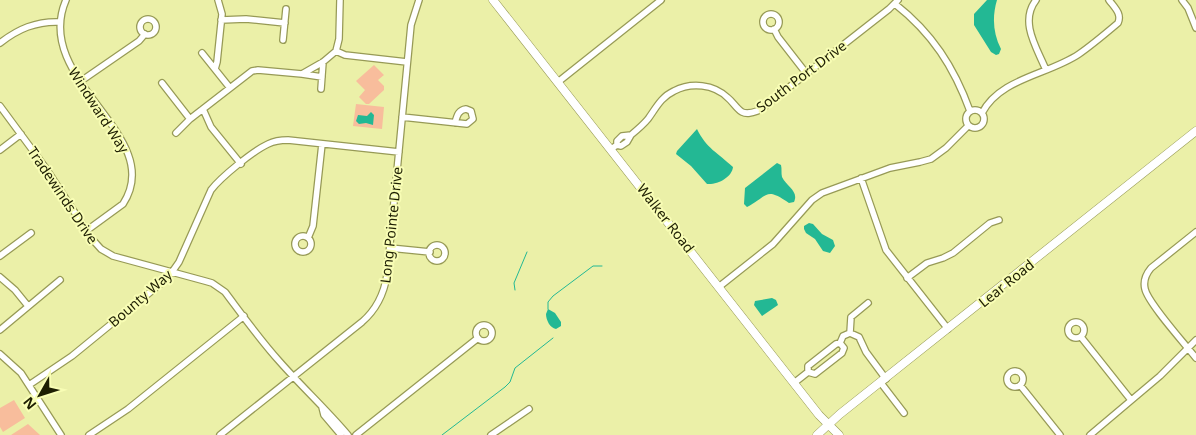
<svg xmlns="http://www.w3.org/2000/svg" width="1196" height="435" font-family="'Noto Sans',sans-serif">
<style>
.green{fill:#f8bd9c}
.water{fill:#23b894}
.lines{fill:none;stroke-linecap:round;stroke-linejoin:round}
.stream{stroke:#23b894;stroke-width:1}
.street-casing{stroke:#979a56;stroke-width:8}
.secondary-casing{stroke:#979a56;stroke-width:9}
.street{stroke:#fff;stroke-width:5.5}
.secondary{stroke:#fff;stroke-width:8}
.labels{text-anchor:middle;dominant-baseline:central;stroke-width:4;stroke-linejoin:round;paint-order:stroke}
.street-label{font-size:14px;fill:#1d1e02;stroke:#f8fdb5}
</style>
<rect width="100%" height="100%" fill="#ebf0a8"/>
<path class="green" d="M374,65L384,75L378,80L384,86V90L369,104H366L359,97L365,90L356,81Z
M356,104L384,107L382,129L353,126Z
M14,400L25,418L3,432L0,427V408Z
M28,424L40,435H11Z"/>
<path class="water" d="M987,0H997C992,17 993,33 1001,49L999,54L996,55L991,52L974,25V14Z
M371,112L374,115L373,125L366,123L359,124L356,121L358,115L367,116Z
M697,129C706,148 718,153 733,167C732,177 718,185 707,184L691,166L676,154L677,151Z
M777,163L781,165C782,169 781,173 782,177C787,187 799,191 794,202L789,203C765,186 768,196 747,207L744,204L745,188Z
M809,223L813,224L822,234L833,240L835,246L830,253L823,251L815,239L806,233L804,229V226Z
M772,298L776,300L778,305L762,316L754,305L755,301Z
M548,309L555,313L561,322V326L556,329C550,328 546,320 546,314Z"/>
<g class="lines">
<path class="stream" d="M515,290L514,283L527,252
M548,309V302L553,296L593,266H602
M442,435L505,387L510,382L515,368L553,338"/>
<defs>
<path id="street" d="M66,0C31,81 168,135 123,204L86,231
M340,0L339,39L336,51L345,55L407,62
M1036,0C1019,22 1037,48 1046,70
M1182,0L1188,8L1196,28
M895,4C932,33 954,67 970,111
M763 22a8 8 0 1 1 16 0a8 8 0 1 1-16 0Z
M140 27a8 8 0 1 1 16 0a8 8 0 1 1-16 0Z
M221,20L246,19L285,23
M774,29L778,37L806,73
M283,40L286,9
M0,43C18,29 36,21 60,22
M202,53L230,88
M215,69L217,62L222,14L218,0
M302,74L322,77
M81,81L139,41L145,34
M558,82L661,0
M162,83L190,119
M321,89L323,62
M0,106L45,167L92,239L101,249L113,256L205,281L212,283L225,292C243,316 260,340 280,362C302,387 326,409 348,435
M203,109L211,127L241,164
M966 119a9 9 0 1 1 18 0a9 9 0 1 1-18 0Z
M982,113C1000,78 1048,75 1079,54C1092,45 1105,34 1118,23C1122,14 1115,8 1109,0
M402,117L467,124L473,119L471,111L466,109C458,110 457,116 455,123
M176,133L190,119L252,71L258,70L302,74L323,62L336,51
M631,135C637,130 643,125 648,119C656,108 661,97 674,91C691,82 714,84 728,98C733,102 736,108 742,112C748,115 754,112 760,110L889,9L898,0
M611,149L617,145V141L622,136L631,135L627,142L621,146L617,145
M0,150L21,134
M861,178L886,250L948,329
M1196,232L1151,268C1146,274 1143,281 1145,289C1148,303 1185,344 1196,358
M295 244a8 8 0 1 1 16 0a8 8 0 1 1-16 0Z
M308,238L313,226L322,144
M429 253a8 8 0 1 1 16 0a8 8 0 1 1-16 0Z
M390,248L430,252
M0,256L31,233
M0,277L15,290L28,306
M907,278L927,263L943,258L953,253L990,223L999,220
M720,286L773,244L812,200L822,193L890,168L920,162L931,159L946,148L968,126
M868,303L851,317L850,333L859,337L866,352L886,379
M1068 330a8 8 0 1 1 16 0a8 8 0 1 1-16 0Z
M476 333a8 8 0 1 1 16 0a8 8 0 1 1-16 0Z
M0,330L60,280
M1081,337L1131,400
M840,343L844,348L842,353L815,374L808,372V366L836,344Z
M840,343L843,336L850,333
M0,354L21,373L61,435
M1007 379a8 8 0 1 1 16 0a8 8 0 1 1-16 0Z
M794,383L808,372
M881,383L904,413
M29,385L72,356L159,285L172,272L179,262L211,190C221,177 253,151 268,144C274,141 281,140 288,140L399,152
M1020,385L1060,435
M322,407L324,415L341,435
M89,435L128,409L244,316
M220,435L362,322C377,309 384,294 387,275L411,25L419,0
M356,435L478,338
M491,435L529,409
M1090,435L1160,376L1196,340"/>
<path id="secondary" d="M493,0L819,415L839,435
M817,435L840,414L1196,131"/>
</defs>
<use href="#street" class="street-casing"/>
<use href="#secondary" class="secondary-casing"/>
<use href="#street" class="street"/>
<use href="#secondary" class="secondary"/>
</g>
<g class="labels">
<g class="street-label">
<text transform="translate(801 76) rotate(-37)">South Port Drive</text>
<text transform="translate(99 110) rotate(57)">Windward Way</text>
<text transform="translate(63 195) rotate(56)">Tradewinds Drive</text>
<text transform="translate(666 218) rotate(52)">Walker Road</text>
<text transform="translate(391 225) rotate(-84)">Long Pointe Drive</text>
<text transform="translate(1006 283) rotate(-39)">Lear Road</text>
<text transform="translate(140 298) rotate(-41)">Bounty Way</text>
</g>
</g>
<g transform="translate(40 395) rotate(231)" stroke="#f8fdb5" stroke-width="4" paint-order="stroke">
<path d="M0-4L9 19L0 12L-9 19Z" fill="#1d1e02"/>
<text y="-8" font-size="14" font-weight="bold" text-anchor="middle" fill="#1d1e02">N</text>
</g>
</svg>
